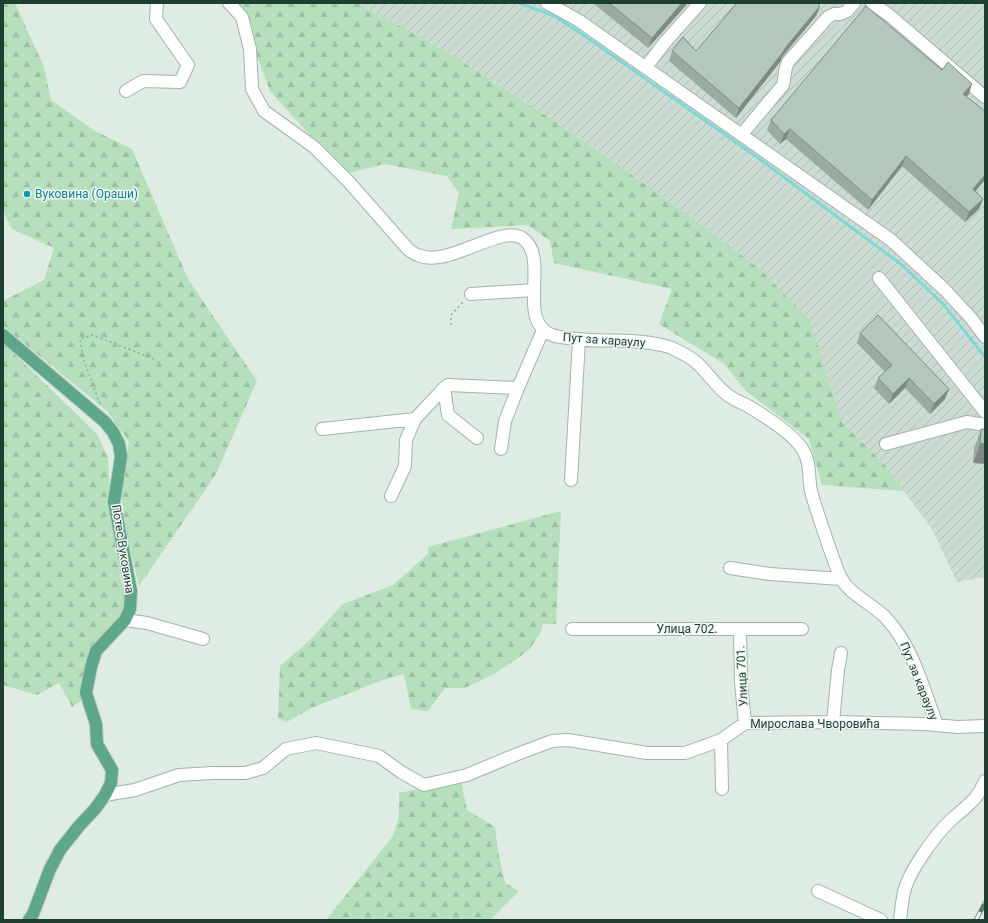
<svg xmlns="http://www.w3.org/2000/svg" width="988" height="923" font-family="Roboto,sans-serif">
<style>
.industrial{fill:url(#industrial-furrows)}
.forest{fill:url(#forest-firs)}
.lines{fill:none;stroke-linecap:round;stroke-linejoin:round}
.stream{stroke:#80d7d8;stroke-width:3}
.minor-casing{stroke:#a1b4ab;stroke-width:14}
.major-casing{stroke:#c0c9c5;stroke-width:14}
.path{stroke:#7cb49a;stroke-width:1.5;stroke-dasharray:2 3;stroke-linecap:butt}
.minor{stroke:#fff;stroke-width:12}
.major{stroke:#5ea78a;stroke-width:12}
.rail-casing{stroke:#587a6c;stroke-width:4.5}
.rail{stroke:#f0f8f3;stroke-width:3;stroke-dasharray:9;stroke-linecap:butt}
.wall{fill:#9baba3}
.shaded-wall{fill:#7e8b84}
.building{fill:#b4c7bd;stroke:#7e8b84}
.culture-dot{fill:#0f9aa8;stroke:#f0f8f3;stroke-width:1.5}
.labels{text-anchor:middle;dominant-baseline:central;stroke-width:3;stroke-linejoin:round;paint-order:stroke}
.culture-label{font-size:12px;fill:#0d838f;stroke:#f0f8f3;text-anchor:start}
.street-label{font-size:12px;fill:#1e3e31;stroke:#f0f8f3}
</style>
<defs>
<pattern id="industrial-furrows" width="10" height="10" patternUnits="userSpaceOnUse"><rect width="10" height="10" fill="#cddcd3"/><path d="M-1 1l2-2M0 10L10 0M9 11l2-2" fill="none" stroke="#b0beb6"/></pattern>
<pattern id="forest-firs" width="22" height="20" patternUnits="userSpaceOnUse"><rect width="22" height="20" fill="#b5e0bb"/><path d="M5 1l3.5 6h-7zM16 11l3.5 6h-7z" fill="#9bc1a1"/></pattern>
</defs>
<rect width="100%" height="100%" fill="#dfece4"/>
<path class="industrial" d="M358,3H985V577L957,582L933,531L885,465L842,422L827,374L761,270L684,212L568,130L444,50Z"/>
<path class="forest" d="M3,3H15L44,67L51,100L95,131L132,149L188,279L257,381L216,474L139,586C133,558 124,529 122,500C121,485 126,456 129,442L107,411L3,326V301L44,280L54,248L12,229L3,211Z
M235,3H358L444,50L568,130L684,212L761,270L810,321L842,422L885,465L904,491L822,485L809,439L746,391L724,364L659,324L672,289L554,263L550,241L528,225L451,229L459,193L447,176L384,164L353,172H343L270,91L243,17Z
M3,343L97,434L108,458L111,511L121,581L132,606L99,639L82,700L72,707L59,683L37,695L3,685Z
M561,511L556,624H543L541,632L529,650L496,673L465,688H445L428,711L411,709L404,674L383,680L311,708L287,722L278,719L280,666L310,640L343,604L393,585L429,553L428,547Z
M461,780L467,810L495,827L498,851L505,883L519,891L490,920H326L393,836L399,816V793Z"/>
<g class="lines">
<path class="stream" d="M519,3L554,16L579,32L754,155L902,265L943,304L985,357"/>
<defs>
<path id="minor" d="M229,3L242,17L250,49L252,89L264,111L314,147L348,181L407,248C410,251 414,254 418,255C447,269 500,224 522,238C549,255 520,312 545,331C552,337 560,337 568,338C598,343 627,338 656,344C661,345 667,346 672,348C680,352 691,357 697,363C709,374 716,387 729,396C735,400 742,403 748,406C763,415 794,435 803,450C811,463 808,477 811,491C816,510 823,528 829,547C833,557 836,568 841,578C850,595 871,603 885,617C913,646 923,688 937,725
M547,3L578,20L891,240L945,290L971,318L985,337
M872,3L889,15L985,97
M646,67L666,41L700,3
M126,91L143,81L180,82L188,65L156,19L157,3
M742,134L783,85C785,77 784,70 788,62L828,17L834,14H840L847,11L854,3
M879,278L985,412
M471,294L534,290
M444,388L448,415L477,438
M322,429L415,419
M886,444L967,422L985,425
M501,449L505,421L518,388L543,330
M571,480L579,340
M391,496L405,466L406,440L415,419L444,388L448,385L518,388
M730,568L770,574L841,579
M125,620L147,623L203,639
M572,629H802
M740,629L741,683L745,723
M833,722L838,670L841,653
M721,740L722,789
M105,795L135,790L179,775L213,773H245L263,768L286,749L316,743L379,756L401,772L424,785L467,775L515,755L552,741L568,740L647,753H685L721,740L745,723L833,722L925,724L957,727L985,726
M818,891L881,920
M900,920C901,911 902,901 904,892C909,871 935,835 951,820C966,806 977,801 985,781"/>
<path id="major" d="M3,335L105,422L113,432L119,444L121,457L114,502L131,591L130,609L125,620L96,651L91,667L86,693L96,724L97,744L112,770L111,783L105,795L95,809L79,826L60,850L50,869L33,914L29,920"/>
</defs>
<use href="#minor" class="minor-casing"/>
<use href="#major" class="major-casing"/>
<path class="path" d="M451,325V315L464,301
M100,404L83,358L80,339L93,335L156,360"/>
<use href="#minor" class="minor"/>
<use href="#major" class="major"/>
<defs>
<path id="rail" d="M976,920L985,903"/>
</defs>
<use href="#rail" class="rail-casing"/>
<use href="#rail" class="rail"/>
</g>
<path class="wall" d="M593,3H688L648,48Z
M820,6L816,16L782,57L780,62L736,118L669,61L672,51H696Z
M969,94L966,96L976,191L983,199L979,209L965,222L902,166L868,210L786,139L780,144L767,130L771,120Z
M860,333L945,399L930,414L905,388L889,404L874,388L878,378L885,372L857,343Z
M981,429H985L973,463L974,449Z"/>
<path class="shaded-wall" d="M682,3H688L648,48L652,38Z
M820,6L816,16L782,57L780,62L736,118L739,108L786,47Z
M972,84L969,94L959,104L963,94Z
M790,129L786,139L780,144L784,134Z
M906,156L902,166L868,210L872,200Z
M985,175V180L969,199L973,189Z
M983,199L979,209L965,222L969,212Z
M909,378L905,388L889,404L893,394Z
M949,389L945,399L930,414L934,404Z
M980,443L985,444V464L973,463Z"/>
<path class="building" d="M609,3H682L652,38Z
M737,3H817L820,6L786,47L783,52L739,108L672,51L683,37L696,51Z
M866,6L942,70L948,62L972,84L963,94L985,111V175L973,189L983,199L969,212L906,156L872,200L790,129L784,134L771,120Z
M878,315L949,389L934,404L909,378L893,394L878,378L892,365L860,333Z
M981,429H985V444L980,443Z"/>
<circle class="culture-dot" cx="27" cy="194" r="4"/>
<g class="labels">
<g class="culture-label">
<text x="35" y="194">Вуковина (Ораши)</text>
</g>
<g class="street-label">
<text transform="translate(604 340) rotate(4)">Пут за караулу</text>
<text transform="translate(123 549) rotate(81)">Потес Вуковина</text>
<text x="687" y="629">Улица 702.</text>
<text transform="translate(742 676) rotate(-93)">Улица 701.</text>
<text transform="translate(919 681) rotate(68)">Пут за караулу</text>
<text x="815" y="724">Мирослава Чворовића</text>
</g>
</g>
<rect width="988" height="923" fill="none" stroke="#1e3e31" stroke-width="8"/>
</svg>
